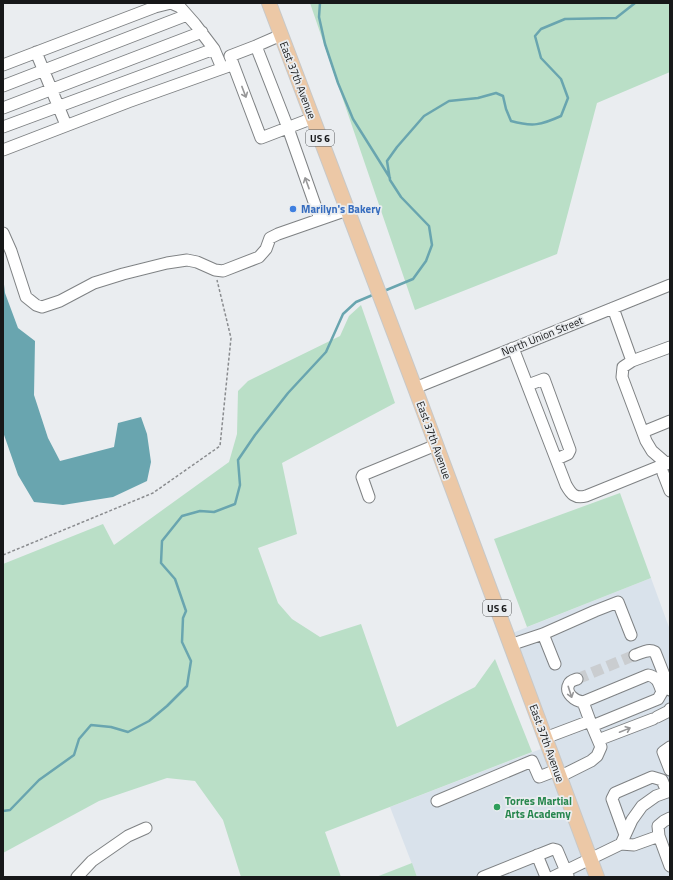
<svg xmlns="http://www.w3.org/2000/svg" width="673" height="880" font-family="'Titillium Web',sans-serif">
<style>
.built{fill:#d9e2eb}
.green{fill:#badfc7}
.water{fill:#69a5af}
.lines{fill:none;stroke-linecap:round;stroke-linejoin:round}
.stream{stroke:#69a5af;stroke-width:2.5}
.minor-tunnel{stroke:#cacdd0;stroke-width:11;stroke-dasharray:11 5.5;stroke-linecap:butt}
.minor-casing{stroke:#7f8284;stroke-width:13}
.major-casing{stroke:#c7c8c8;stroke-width:16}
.path{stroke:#8a8c8f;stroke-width:1.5;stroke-dasharray:3 2;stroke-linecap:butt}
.minor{stroke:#fff;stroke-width:11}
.major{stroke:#ecc8a6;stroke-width:14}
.oneway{stroke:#979798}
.shop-dot{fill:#3f7fe0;stroke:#eaedf0;stroke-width:1.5}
.leisure-dot{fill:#2e9e5b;stroke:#eaedf0;stroke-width:1.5}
.labels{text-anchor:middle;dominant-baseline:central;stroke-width:3.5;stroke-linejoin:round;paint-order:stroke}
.shield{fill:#eaedf0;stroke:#56585a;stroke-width:1}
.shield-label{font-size:10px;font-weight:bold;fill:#171819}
.street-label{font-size:11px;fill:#171819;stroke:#eaedf0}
.shop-label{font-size:11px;font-weight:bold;fill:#366cbe;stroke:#eaedf0;text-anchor:start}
.leisure-label{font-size:11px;font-weight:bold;fill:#27864d;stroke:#eaedf0;text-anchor:start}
</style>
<rect width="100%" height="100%" fill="#eaedf0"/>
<path class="built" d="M651,578L670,630V877H600L510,634Z
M546,747L593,877H417L390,807Z"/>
<path class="green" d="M310,3H670V72L597,103L557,254L415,310Z
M361,305L395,403L282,463L297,534L258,548L278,603L292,619L320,637L361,624L397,727L475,687L495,659L532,752L325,832L341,877H241L223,820L195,781L167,778L99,801L3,853V564L103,524L114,545L229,462L237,434L238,391L248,381L340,336L349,316Z
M620,493L651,578L527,627L494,539Z
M412,863L417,877H376Z"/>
<path class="water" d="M3,276L5,293L18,328L35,341L34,395L48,438L60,461L114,447L118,423L141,417L147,434L151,462L147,481L113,497L63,505L34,502L18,475L3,432Z"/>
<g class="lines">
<path class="stream" d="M320,3L319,17L325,44L338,83L353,119L390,178
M384,291L413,279L426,261L432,245L429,226L401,197L390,180L387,161L397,147L424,116L449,101L478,98L496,93L503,96L506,109L511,121C533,127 541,125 561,116L568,98L561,79L541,58L535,36L541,29L565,19L616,18L635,3
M3,811L10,810L39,780L74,755L79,739L91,725L111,727L128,732L149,721L167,706L187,686L191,661L182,642L183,618L186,611L175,579L161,563L162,541L182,516L200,511L214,512L235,504L240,485L238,460L255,435L288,393L326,352L343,314L356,302L375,294"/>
<path class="minor-tunnel" d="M577,679L635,655"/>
<defs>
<path id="minor" d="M256,46L281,35
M36,52L66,125
M3,65L155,7L171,3L180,7L195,24L214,49L222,68
M3,86L187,15
M3,108L202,32
M313,118L261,138L230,56L256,46L288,128L320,219
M3,127L214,49
M3,150L128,102L229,66
M3,233L11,251L26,297L36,305L42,307L60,301L94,283L123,274L167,263L187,260L197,262L215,270L223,271L259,257L266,249L270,238L278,234L347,210
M613,308L632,361L670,347
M513,348L566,485C571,494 575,499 586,496L670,462
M632,361L623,367L622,377L646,441L652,451L667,464
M528,385L544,379L570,450L568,454L557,459
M415,388L670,285
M643,432L670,421
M663,473L670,491
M369,497L362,477L363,475L436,445
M543,634L555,664
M510,645L543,634L595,611L618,602L631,635
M635,655C642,653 648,648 655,652L670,690
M577,679C574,680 570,681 569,684C564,693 575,701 583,702L648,675C658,677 659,684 662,692L658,699L592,726
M583,702L590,721
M657,717L669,711L670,709
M545,738L590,721L601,747L597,756L591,761L559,777
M598,740L653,719
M670,747L663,752L670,770
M437,801L532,761L539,777L557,770
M625,835L612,799L615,793L652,777L662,780L667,792
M659,836L670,866
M621,844L634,845L659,836L658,826L664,821L670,818
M537,855L546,877
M77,877L92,861L128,836L146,828
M483,877L553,849L557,850L568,876
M553,877L621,844L632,820L642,806L656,796L670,791"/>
<path id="major" d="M269,3L415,388L597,877"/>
</defs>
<use href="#minor" class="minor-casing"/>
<use href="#major" class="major-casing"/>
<path class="path" d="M3,555L153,493L220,446L231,338L217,280"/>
<use href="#minor" class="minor"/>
<use href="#major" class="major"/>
</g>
<defs><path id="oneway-shaft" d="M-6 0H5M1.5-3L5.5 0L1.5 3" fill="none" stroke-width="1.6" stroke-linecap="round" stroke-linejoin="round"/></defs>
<g class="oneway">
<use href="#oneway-shaft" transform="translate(244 92) rotate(69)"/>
<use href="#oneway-shaft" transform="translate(307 183) rotate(-110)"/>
<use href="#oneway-shaft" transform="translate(570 692) rotate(72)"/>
<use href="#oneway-shaft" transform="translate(625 730) rotate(-22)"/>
</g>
<circle class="shop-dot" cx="293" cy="209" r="4"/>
<circle class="leisure-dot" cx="497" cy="807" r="4"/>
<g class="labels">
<g class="shield">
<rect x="306" y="130" width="28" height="16" rx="3"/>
<rect x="483" y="600" width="28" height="16" rx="3"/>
</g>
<g class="shield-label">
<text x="320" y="138">US 6</text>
<text x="497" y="608">US 6</text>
</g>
<g class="street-label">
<text transform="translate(298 80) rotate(69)">East 37th Avenue</text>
<text transform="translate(542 336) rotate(-22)">North Union Street</text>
<text transform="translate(434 440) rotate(70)">East 37th Avenue</text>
<text transform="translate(547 743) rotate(70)">East 37th Avenue</text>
</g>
<g class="shop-label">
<text x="301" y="209">Marilyn's Bakery</text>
</g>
<g class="leisure-label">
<text x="505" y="801">Torres Martial<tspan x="505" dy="13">Arts Academy</tspan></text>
</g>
</g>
<rect width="673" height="880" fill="none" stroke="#171819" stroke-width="8"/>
</svg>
